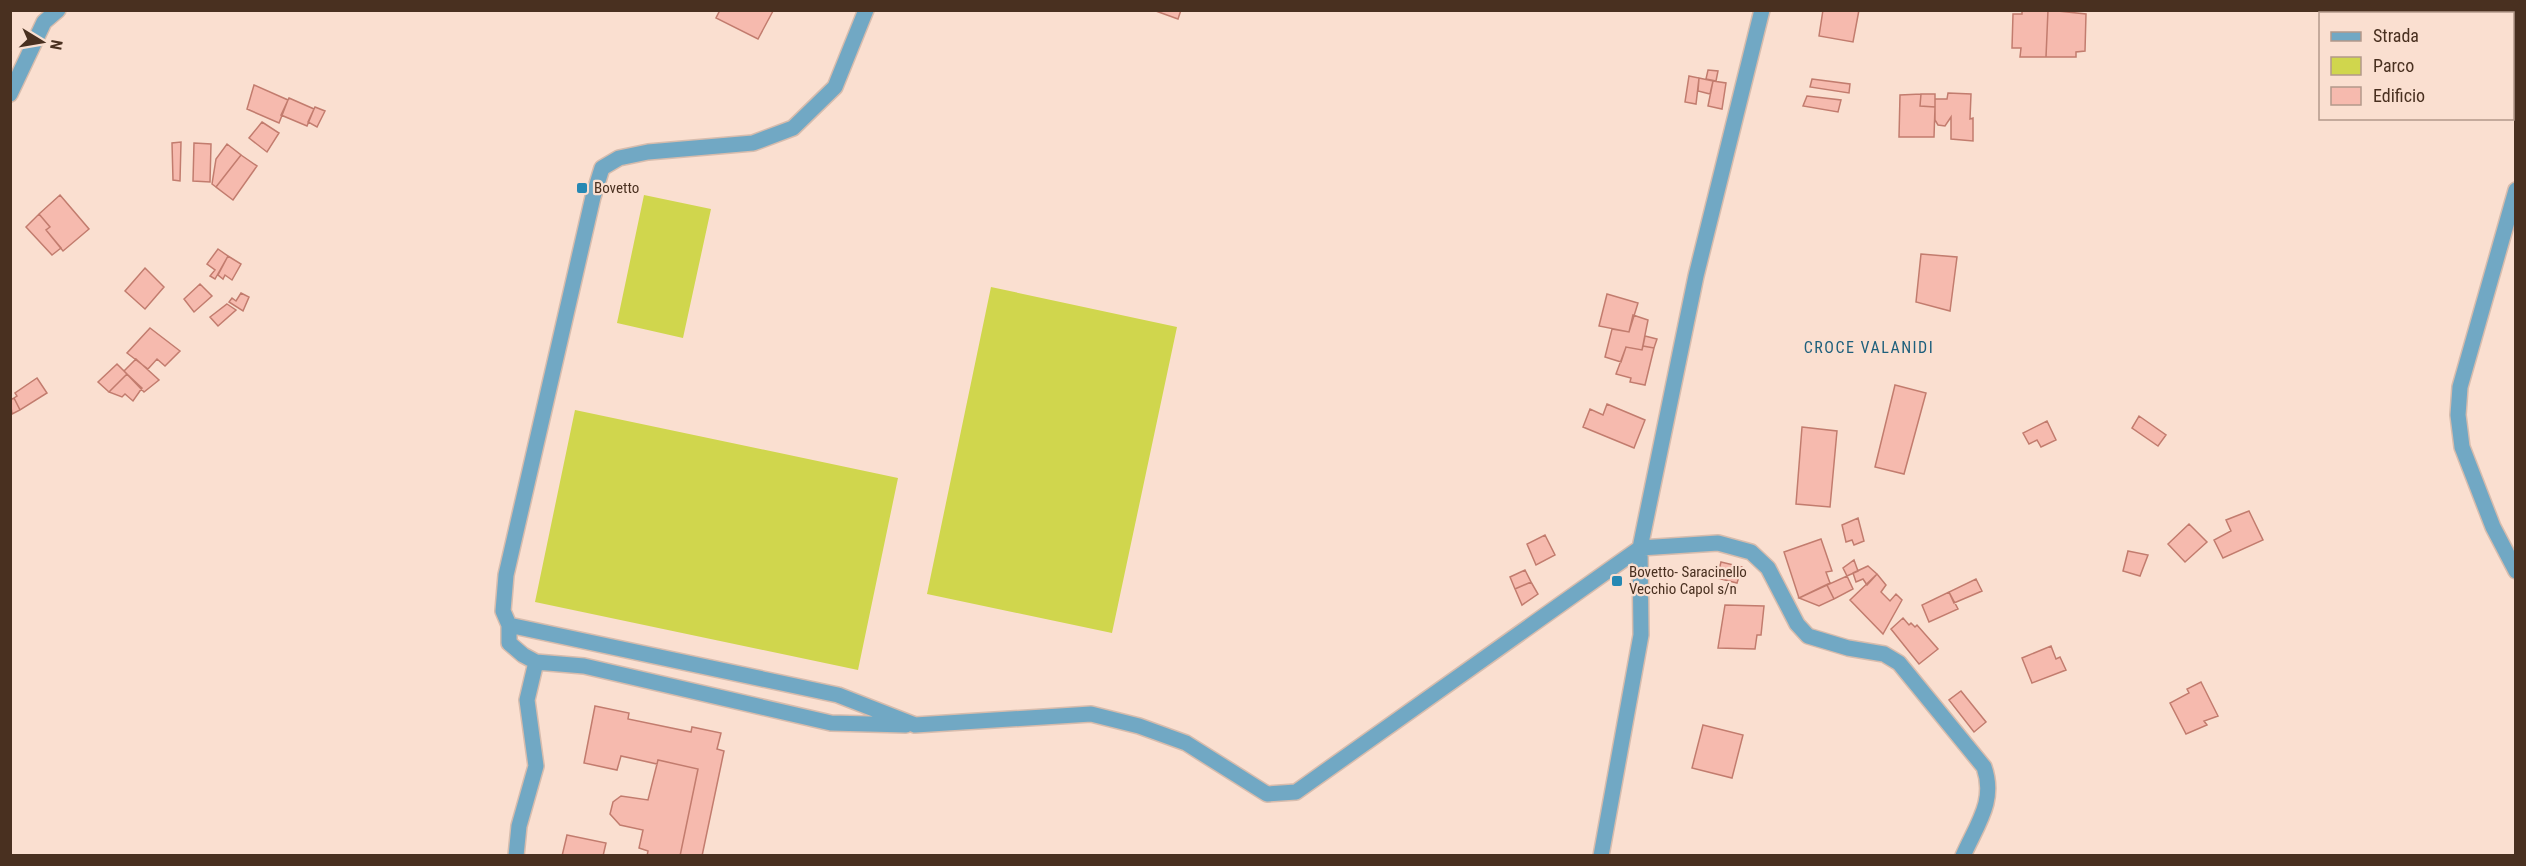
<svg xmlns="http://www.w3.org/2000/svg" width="2526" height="866" font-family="'Roboto Condensed',sans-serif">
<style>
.green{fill:#d0d64d}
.building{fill:#f6baae;stroke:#c27c6e;stroke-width:1.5}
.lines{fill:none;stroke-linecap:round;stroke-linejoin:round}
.minor-casing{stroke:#d7bcad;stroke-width:18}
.minor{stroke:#71a8c4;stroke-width:15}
.poi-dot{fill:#2688b3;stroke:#fadfd0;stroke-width:2}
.labels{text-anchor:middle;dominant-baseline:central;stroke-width:4.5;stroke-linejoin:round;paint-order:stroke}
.poi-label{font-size:15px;fill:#493020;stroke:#fadfd0;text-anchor:start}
.neighbourhood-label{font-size:16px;letter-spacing:1.5px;fill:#1d5f7c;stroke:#fadfd0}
</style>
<rect width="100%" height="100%" fill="#fadfd0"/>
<path class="green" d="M644,195L711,209L683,338L617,323Z
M991,287L1177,327L1112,633L927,594Z
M575,410L898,478L858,670L535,602Z"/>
<path class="building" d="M720,10H776L773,11L758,39L716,18Z
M1153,10H1181L1178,19Z
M1859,10L1853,42L1819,36L1823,10Z
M2022,10H2048L2046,57H2020L2021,48H2012L2013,14H2022Z
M2048,10L2086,14L2085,51L2076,52V57H2046Z
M1708,70L1718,71L1716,81L1706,79Z
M1689,76L1699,78L1696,104L1685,102Z
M1699,78L1713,81L1710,94L1698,91Z
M1812,79L1850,84L1849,93L1810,87Z
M1713,81L1726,83L1722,109L1708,106Z
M254,85L288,100L279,123L247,109Z
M1948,93L1971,94L1970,119L1973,118V141L1951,139V117L1945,126L1938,125L1935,120V99H1947Z
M1921,94H1935V107L1920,106Z
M1921,94L1920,106L1935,107L1934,137H1899L1900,95Z
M1807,96L1841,100L1838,112L1803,106Z
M289,98L314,109L307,126L281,115Z
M315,107L325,111L317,127L308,122Z
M262,122L279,133L267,152L249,138Z
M181,142L180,181L173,180L172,143Z
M194,143L211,144L210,182L193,181Z
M227,144L241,155L216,187L212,184L216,159Z
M241,155L257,166L233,200L216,187Z
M60,195L89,229L63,251L46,230L50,227L39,214Z
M39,214L50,227L46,230L61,248L52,255L26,227Z
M218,249L228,256L215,279L210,276L215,270L207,264Z
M1921,254L1957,257L1950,311L1916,302Z
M228,256L241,264L232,280L225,275L223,279L218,275Z
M145,268L164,287L145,309L125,291Z
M200,284L212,296L194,312L184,299Z
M241,293L249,297L243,311L229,302L232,298L236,301Z
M1607,294L1638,303L1629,332L1599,326Z
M227,304L236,310L218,326L210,317Z
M1633,315L1648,320L1642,350L1626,347L1621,362L1605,357L1612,329L1629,332Z
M150,328L180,351L165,366L157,359L148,369L127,353Z
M1645,336L1657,339L1654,348L1643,346Z
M1643,346L1654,348L1645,385L1630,382L1631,378L1616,374L1626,347L1642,350Z
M136,359L159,380L144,392L124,371Z
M117,364L127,374L109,392L98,382Z
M127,374L142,388L133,401L125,394L122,397L109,392Z
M37,378L47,393L20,410L14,398L17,396L15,393Z
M1895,385L1926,393L1904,474L1875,467Z
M14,398L20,410L12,414L10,400Z
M1607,404L1645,420L1634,448L1583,427L1590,409L1603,415Z
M2139,416L2166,435L2158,446L2132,428Z
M2047,421L2056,440L2041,447L2037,440L2029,444L2023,433Z
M1802,427L1837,431L1830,507L1796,504Z
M2249,511L2263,540L2223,558L2214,540L2231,531L2226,520Z
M1858,518L1864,541L1854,545L1852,540L1846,542L1842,525Z
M2189,524L2207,542L2185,562L2168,544Z
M1545,535L1555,555L1536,565L1527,544Z
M1821,539L1832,571L1826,572L1830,583L1799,598L1784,552Z
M2128,551L2148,555L2140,576L2123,571Z
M1854,560L1858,571L1847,576L1843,568Z
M1721,562L1742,567L1737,583L1717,578Z
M1868,566L1877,574L1867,585L1863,579L1856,582L1853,573Z
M1525,570L1531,582L1515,589L1510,577Z
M1877,574L1886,585L1881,592L1890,601L1896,594L1902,600L1883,634L1850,600Z
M1847,576L1853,589L1834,599L1827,585Z
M1976,579L1982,591L1954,603L1949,592Z
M1531,582L1538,594L1522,605L1515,589Z
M1827,585L1834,599L1819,606L1799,598Z
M1949,592L1958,609L1929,622L1922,605Z
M1725,605L1764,606L1761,635H1757L1755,649L1718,648Z
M1903,618L1909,625L1911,623L1915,627L1917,625L1938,649L1919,664L1891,629Z
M2051,646L2056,659L2060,657L2066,670L2032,683L2022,658Z
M2201,682L2218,716L2204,721L2207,725L2186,734L2170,703L2189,693L2187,689Z
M1961,691L1986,722L1974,732L1949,700Z
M595,706L629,713L628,719L691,732L692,727L721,733L717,749L724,751L702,856H680L698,769L658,760L657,764L621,756L617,770L584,763Z
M1703,725L1743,735L1732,778L1692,768Z
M658,760L698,769L680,856H647L648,851L639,848L643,830L620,825L610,814L613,802L621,796L648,800Z
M567,835L606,843L603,856H562Z"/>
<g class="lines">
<defs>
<path id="minor" d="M10,94L44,22L58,10
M2516,190L2460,387L2458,415L2462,447L2493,527L2516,571
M509,625L838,695L915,725L1091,714L1139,726L1186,743L1267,794L1296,792L1640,548L1696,276L1762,10
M536,662L584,666L831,723L906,725
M516,856L519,826L536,766L527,700L536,662L523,655L509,643V625L503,611L506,575L593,197L602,168L619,158L648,152L753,143L793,128L835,87L866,10
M1601,856L1641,635L1640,548L1718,543L1751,552L1768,568L1797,624L1808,636L1848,648L1884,654L1899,663L1984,767C1996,801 1977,824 1963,856"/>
</defs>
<use href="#minor" class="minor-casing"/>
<use href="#minor" class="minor"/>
</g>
<g class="poi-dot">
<rect x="576" y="182" width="12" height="12" rx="3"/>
<rect x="1611" y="575" width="12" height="12" rx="3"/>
</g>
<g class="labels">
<g class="poi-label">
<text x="594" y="188">Bovetto</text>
<text x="1629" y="572">Bovetto- Saracinello<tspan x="1629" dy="17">Vecchio Capol s/n</tspan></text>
</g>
<g class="neighbourhood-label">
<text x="1869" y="347">CROCE VALANIDI</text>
</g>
</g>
<rect width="2526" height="866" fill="none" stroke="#493020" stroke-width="24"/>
<rect x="2319" y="12" width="195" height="108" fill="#fadfd0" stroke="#b3998a" stroke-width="1.5"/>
<rect x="2331" y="32" width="30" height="9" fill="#71a8c4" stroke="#b3998a" stroke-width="1.5"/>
<text x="2373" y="42" font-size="18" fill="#493020">Strada</text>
<rect x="2331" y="57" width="30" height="18" fill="#d0d64d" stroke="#b3998a" stroke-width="1.5"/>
<text x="2373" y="72" font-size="18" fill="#493020">Parco</text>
<rect x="2331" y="87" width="30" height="18" fill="#f6baae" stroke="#b3998a" stroke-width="1.5"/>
<text x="2373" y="102" font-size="18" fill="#493020">Edificio</text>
<g transform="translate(42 42) rotate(101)" stroke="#fadfd0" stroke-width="4.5" paint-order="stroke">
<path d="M0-4.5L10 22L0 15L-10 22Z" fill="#493020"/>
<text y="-9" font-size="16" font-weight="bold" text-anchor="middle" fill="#493020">N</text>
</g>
</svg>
